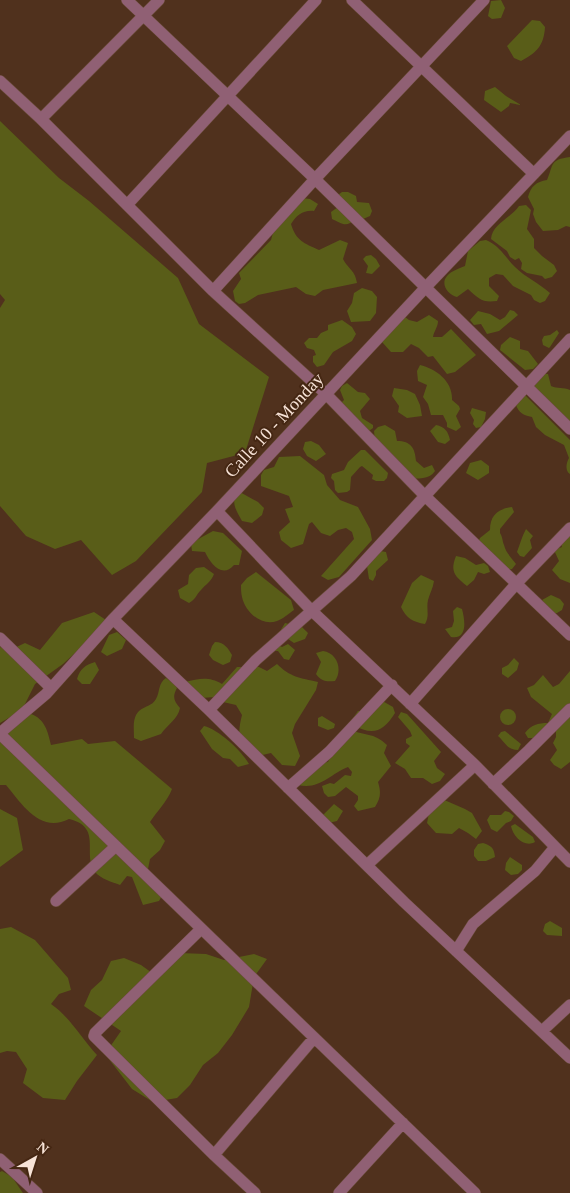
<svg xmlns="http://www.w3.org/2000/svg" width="570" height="1193" font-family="Georgia,serif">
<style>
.green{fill:#595d18}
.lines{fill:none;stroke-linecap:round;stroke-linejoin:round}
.minor-casing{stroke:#6b4d3b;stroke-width:12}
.minor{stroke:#906074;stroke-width:11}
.labels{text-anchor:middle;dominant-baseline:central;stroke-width:4;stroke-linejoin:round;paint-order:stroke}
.street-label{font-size:18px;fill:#f7e3d7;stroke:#452713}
</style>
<rect width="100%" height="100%" fill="#50311d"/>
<path class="green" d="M501,0L505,8L501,18L492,19L488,16L491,1Z
M532,20L540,21L545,27C544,46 536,53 521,61L514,58L507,46Z
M495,87L506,96L521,105L510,103L509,106L501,112L484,100L485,91Z
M0,121L59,178L89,201L178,278L199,324L269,377L245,453L207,463L202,492L136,561L112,575L81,540L55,549L26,536L0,506V308L5,300L0,294Z
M570,157V227L566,226L558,230L543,231L536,222L533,214L534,209L528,197C531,186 536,182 547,180C554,164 549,160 570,157Z
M342,192H348L356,196L357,202L369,203L372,211L370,216L363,219L338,195Z
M302,198L310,199L318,204L314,211C303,210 297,215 291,224C296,241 304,243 319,250L340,240L348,243L343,259C349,270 355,270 357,283L323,290L315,296L306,294L296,287L258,295L245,303L239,304L235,301L233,291L241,279L239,273L271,240L274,229Z
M526,205L531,210L527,229L534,239V248L542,256L554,265L557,271L552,277L545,279L542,276L527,273L521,269L522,263L519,258L515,260L510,257L507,251L491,239C492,224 511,218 519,206Z
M338,207L354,220C346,228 341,223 332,219L331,212Z
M486,240C500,246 505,257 515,267C525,277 539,283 550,293L545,301L540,303L534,300L531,295L513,286L503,275L496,274L489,278V286L499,296L497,301C482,303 479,299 468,289L457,297C448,295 440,284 447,276C451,271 460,268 465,266L468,251L480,241Z
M371,255L376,259L380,266L372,274L366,273L368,266L363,259L366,256Z
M362,288L372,291L377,297L376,313L370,321L351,322L347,311L352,303L354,293Z
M510,310L514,311L518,315L499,331L487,334L481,324L474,325L470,320L478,311L490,314L500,320L505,317Z
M429,315L438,321C438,327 434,331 433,337H442L451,329L476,355L455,372L447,374L433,356L428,357L419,348L411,344L403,352H391L382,342L405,317L409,320L417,322Z
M342,320L352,327L356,334L352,341L333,352L324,365L317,367L313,362V356L316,355L314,350L307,348L304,343L309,338H317L321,333L328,330V325Z
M557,330L559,333L550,347L549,348L543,345L542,340L544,336L550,335Z
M510,337L520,341V349L528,351L538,364L533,369L525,370L500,350L501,345Z
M420,365C436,369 453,381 452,400L459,406L460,409L456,416L461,427L456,431L447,427V423L443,415H431L428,404L423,397L427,385L418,381L417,371Z
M544,374H548L551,386C558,389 563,387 570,390V433L538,402L528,377Z
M347,383L358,392L365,393L370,399L360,411L362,418L373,425V428L366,433L355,420V415L347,414L340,404L344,400L340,390L342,386Z
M394,388L407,390L415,394L420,405L422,416L407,418L398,412L399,406L392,396Z
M522,392L570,440V474C565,471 566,463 569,458L564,445L545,435L536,427L532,417C523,415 519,413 516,405Z
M472,408L486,412L485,419L481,427L476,428L473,424L474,420L470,413Z
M385,425L395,431L397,441C411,441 415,448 416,461L424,468L432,465L435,471C429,480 418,478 408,479L375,442L374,431L378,427Z
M436,425C445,427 448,431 450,440L445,444L438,442L430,431Z
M311,441L319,445L326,454L316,461L307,456L303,449L305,442Z
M361,450H365L388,473L387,478L384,481H376L372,479L373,475L362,466L360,467L351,477L350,490L347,492L338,493L335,490L334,481L331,478L332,474L344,470L348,462Z
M300,456L324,475L327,485L340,500L358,507L370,529L372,540L339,577L328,580L321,576L354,539L352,532L346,528L338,530L330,536L321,533L312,522L309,524L303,544L291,548L281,540L279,532L290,522L285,509L293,507L289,496L261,486V475L264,470L274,467L279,457Z
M481,460L489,466V473L478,480L466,473L470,463Z
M238,491L258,502L264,508L262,515L252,523L242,521C236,510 230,502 238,491Z
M512,507L514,512L500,529V533C503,538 502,540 504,545C506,553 511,557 516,564L512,569L506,570L478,542L480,538L490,530C490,515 498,509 512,507Z
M526,529L533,536L530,540L532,548L524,557L520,556L517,552C520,544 522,536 526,529Z
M570,529V583L560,579L552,570L559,561L554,550L562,547L560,540Z
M213,531L223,533L242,551L239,565H234C222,579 210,563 205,552L192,551L191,543Z
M374,550L386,552L388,560L376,571V575L373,581L369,579L367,566Z
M456,556L465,558L476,565L484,563L488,566L490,572L484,574L478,572L474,580L467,586C454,576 450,571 456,556Z
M204,567L214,574C211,582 206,584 201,590C196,595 196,599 189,603L180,598L178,590L188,584L189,575L196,568Z
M256,572L291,600L294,610C288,614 283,619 277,621C262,627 245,612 242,597C241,593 241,589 241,585L247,578Z
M421,575L434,581C433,588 430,593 428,600C426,609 430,616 425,624C413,622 406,618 401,607L412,583Z
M551,595L560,599L564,604L562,610L557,613L552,614L542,600Z
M457,607L462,609C465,620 468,640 451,637L445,629L452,627L454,621L453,611Z
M94,612L106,620L89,640L63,664L35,684L22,710L0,723V647L10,650L25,643L40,650L62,623Z
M285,623L302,627L308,633L305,639L294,643L279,633Z
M117,632L126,640L122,649L107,656L101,652L109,635Z
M215,642C224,642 228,648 232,655L230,662L223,665L213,660L209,655L212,646Z
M272,642L282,647L288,644L295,650L289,660L284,659L278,651H272Z
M323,651C337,653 343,669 335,681C326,682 321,681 316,674L321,662L316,653Z
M514,658L519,663L517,670L508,678L502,674V668L508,665Z
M95,662L99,670L90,684H82L77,679C80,669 85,665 95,662Z
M277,664C290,677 300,678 318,682L316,690L295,724L292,733L300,756L295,766L282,765L271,753L254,757C238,743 237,735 242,715L236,705L223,702L215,697L201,698L185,682C199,679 208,676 222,684L237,667H259L267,671Z
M570,671V762L561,769L554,765L550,760L557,750L553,743L556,737V731L534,738H528L525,733C531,725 538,723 548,723L552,714L531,697L527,688L534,685L543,675L553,687L559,684Z
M166,678L174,684L177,688C172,697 174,701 180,708C178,719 167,725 161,734L141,741L134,738C134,729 132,718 139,711C145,706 152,706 156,699C160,692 158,683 166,678Z
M379,699L393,707L395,713C383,732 373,736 353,725V718L358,711H364Z
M500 717a8 8 0 1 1 16 0a8 8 0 1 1-16 0Z
M401,712L407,714L441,752L434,761L437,768L445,774L440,781L432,784L423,778H411L405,769L395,763L410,746L406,743V739L412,736L410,731L398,717Z
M31,714C45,719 48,732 51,745L82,739L88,744L115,741L172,789C167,802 157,811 150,822L165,841L160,850L150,859L147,874L163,894L159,901L143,905L132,877L127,876L120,885C112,882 101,879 95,872C82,854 103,827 69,819C40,834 22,804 6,785H0V737Z
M322,716L335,724L334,728L328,730L318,726V718Z
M204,726C218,729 242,751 249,764L238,767L230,759L223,758L212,749L200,731Z
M351,730C365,736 373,732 387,745L384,753L391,766L378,782C381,792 381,798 375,807L358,811L354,806L358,800V796L346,787L335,796L328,797L324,793L322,786L330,783L334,784L345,775L351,776L352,772L348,767C330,774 320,790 298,785L321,763L328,762L335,747Z
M505,731L521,744L518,750C507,750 505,742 498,736L501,732Z
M442,799L465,809L472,813L482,831L476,839L468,833L459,828L452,834L436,833L427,823L430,808Z
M334,804L343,811L337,821L324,824L322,816Z
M0,809L17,818L23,850L0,867Z
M505,811L509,812L514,816L511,821L506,823L497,832L491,829L487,820L490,815H501Z
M515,824L533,837L535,842C525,848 513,837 511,826Z
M483,843C492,846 494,848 495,857L486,861H478L474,856V850L478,844Z
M510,857L522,865V870L518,874L511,875L505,870L506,863Z
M550,921L562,928V936L547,935L543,931L545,924Z
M11,927L35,940L68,978L71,990L59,994L51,1004C70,1017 81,1038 97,1055L77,1081L65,1100L43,1098L23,1083L27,1069L16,1052L7,1051L0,1053V929Z
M179,953L206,954L224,960L254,954L267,959L254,977L249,1007L232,1035L218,1053L203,1065L190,1085L177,1098L153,1102L132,1089L105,1054L121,1031L84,1006L91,990L102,980L111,961L124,958L141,965L155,975Z
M2,1171L12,1177L23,1193H0V1172Z"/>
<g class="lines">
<defs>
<path id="minor" d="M127,0L315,179L570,429
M352,0L534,174
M0,81L41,119L213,291L326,394L425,496L570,635
M41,119L159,0
M127,205L316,0
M213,291L315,179L484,0
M217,511L311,610L475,765L570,862
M113,619L209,710L404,902L570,1058
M0,638L51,688
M410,704L517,583L570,528
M209,710L256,660L351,576L570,339
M0,733L46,694L113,619L217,511L426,287L570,136
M0,734L475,1193
M493,784L529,750L570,709
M288,788L329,752L392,685
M367,865L475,765
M56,901L116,846
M201,929L95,1033L94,1036L214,1155L255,1193
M456,951L473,924L535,871L555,847
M542,1031L570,1005
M214,1155L314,1038
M0,1159L37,1193
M339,1193L403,1123"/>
</defs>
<use href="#minor" class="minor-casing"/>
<use href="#minor" class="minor"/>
</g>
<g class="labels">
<g class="street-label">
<text transform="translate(274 425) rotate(-47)">Calle 10 - Monday</text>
</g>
</g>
<g transform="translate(35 1158) rotate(39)" stroke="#452713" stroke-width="4" paint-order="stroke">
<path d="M0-4L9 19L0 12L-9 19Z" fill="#f7e3d7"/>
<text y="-8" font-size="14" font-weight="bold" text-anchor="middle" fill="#f7e3d7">N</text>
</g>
</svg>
